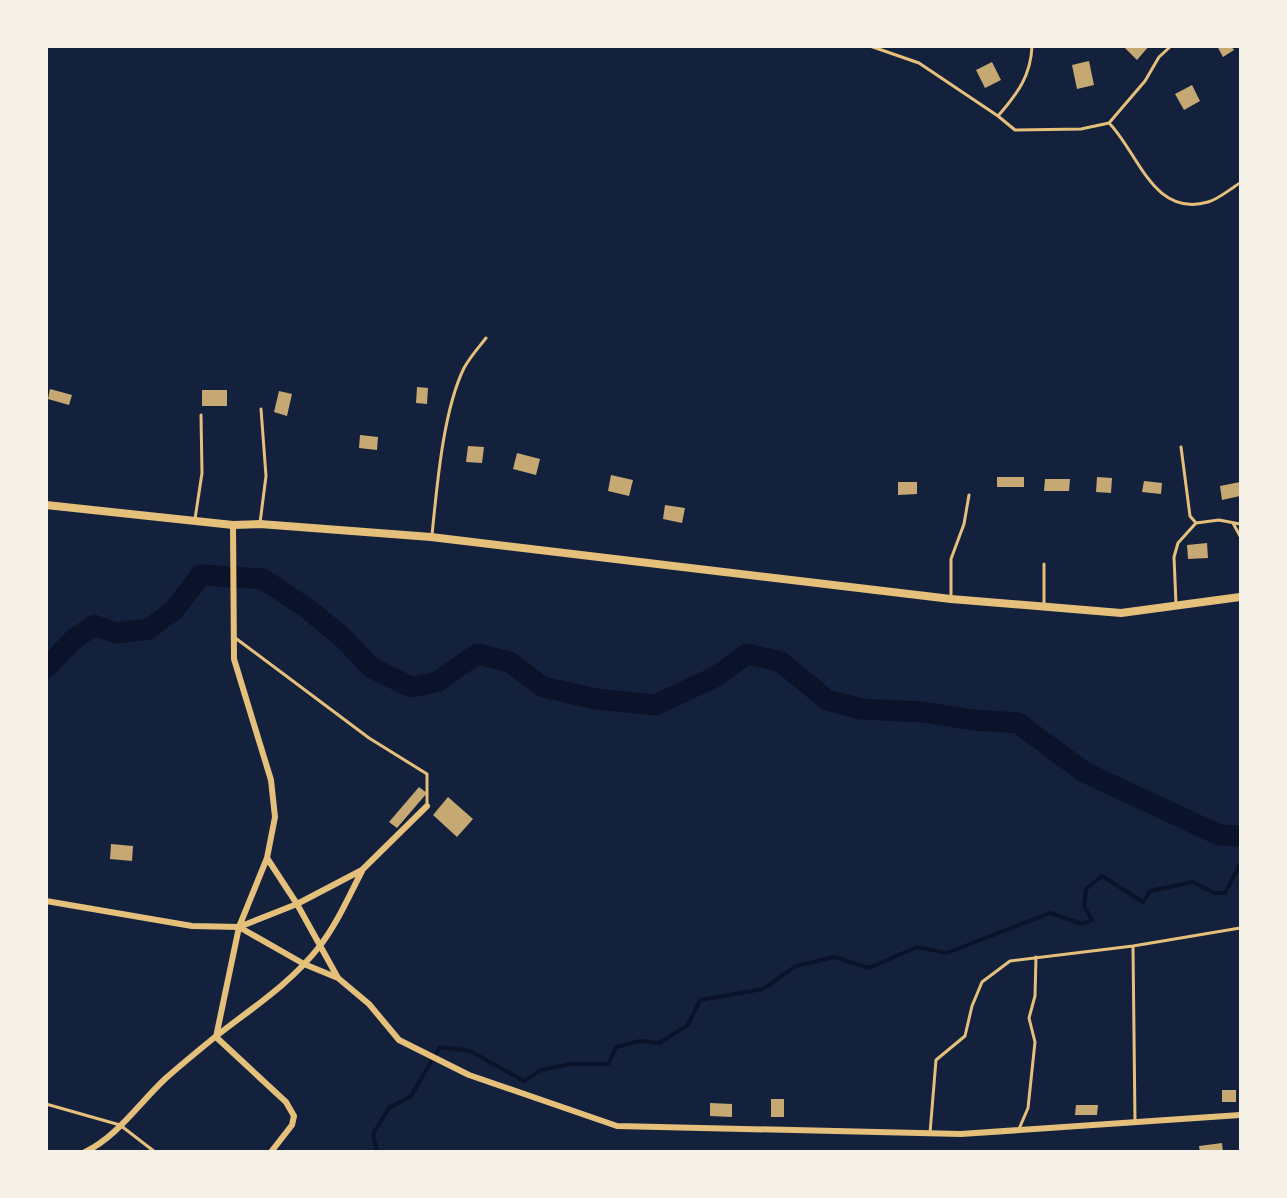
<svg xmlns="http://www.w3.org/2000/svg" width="1287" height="1198" font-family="Barlow,sans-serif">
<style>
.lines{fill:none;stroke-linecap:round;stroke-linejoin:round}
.stream{stroke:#0b132b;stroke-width:4}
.river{stroke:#0b132b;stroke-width:21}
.building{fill:#c6a872}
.service{stroke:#e5c07b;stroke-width:3}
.minor{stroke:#e5c07b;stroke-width:6}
.tertiary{stroke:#e5c07b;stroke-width:8}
</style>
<rect width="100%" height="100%" fill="#14213d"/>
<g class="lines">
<path class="stream" d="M377,1152L373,1134L389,1108L411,1096L440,1047L470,1051L524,1081L541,1070L570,1064H608L616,1047L640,1041L659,1043L688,1025L700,1000L763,989L796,966L834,957L869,968L917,947L947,953L1050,913L1082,924L1092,920L1084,906L1086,889L1102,876L1143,902L1150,891L1193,882L1214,893H1225L1240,864"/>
<path class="river" d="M46,668L73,640L94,625L116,633L149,629L174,610L201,575L263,579L305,607L341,636L372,668L411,687L437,682L477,654L510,662L543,687L596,699L655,705L715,677L747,654L781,662L827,700L861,709L923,712L973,720L1018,723L1084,772L1219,835L1240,836"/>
</g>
<path class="building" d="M1123,46H1149L1137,60Z
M1217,46H1231L1234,50L1223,57Z
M1089,61L1094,85L1077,89L1072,65Z
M992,62L1001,80L985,88L976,70Z
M1192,85L1200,101L1184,110L1175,94Z
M417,387L428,388L427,404L416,403Z
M50,389L72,395L69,405L48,399Z
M202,390H227V406H202Z
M279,391L292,394L287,416L274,412Z
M360,435L378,437L377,450L359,448Z
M468,446L484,447L482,463L466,462Z
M517,453L540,459L536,475L513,469Z
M611,475L633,480L629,496L608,491Z
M997,477H1024V487H997Z
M1097,477L1112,478L1111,493L1096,492Z
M1045,479H1070L1069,491H1044Z
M1144,481L1162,483L1161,494L1142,492Z
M898,482H917V494L898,495Z
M1240,482V496L1222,500L1220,486Z
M665,505L685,508L682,523L663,519Z
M1207,543L1208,558L1188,559L1187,545Z
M419,787L427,793L397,828L389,822Z
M448,797L473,819L457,837L433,815Z
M111,844L133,846L132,861L110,859Z
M1222,1090H1236V1102H1222Z
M771,1099H784V1117H771Z
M710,1103L732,1104V1117L710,1116Z
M1076,1105H1098L1097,1115H1075Z
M1222,1143L1223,1152H1200L1199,1146Z"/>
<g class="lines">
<path class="service" d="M870,46L919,63L998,116L1015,130L1081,129L1109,123L1145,81L1159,57L1171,46
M998,116C1017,94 1031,76 1032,46
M1109,123C1138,152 1153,218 1208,202C1219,199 1230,189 1240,183
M1181,447L1190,516L1196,523
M195,519L202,473L201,415
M260,523L266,476L261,409
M1233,523L1240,536
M432,535C437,486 443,411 464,368C470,357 479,347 486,338
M951,597V559L964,524L969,495
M1176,604L1174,557L1178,543L1196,523L1219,520L1240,524
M1044,605V564
M234,637L369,738L427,774V806
M1133,946L1135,1122
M46,1104L120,1125L155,1152
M1019,1129L1028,1108L1035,1042L1029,1018L1035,996L1036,957
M930,1133L936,1060L965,1036L972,1006L982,982L1010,961L1133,946L1240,928"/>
<path class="minor" d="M267,858L297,904L338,978L369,1004L399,1040L469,1075L617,1126L961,1134L1240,1115
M46,901L192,926L239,927L297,904L362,870L427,806
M239,927L304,964L338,978
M216,1037L239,927L267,858L275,817L271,780L234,659L233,525
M216,1037L286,1102L294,1116L292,1125L271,1152
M85,1152C118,1136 140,1102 166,1078C182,1064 199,1050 215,1037C252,1008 290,984 319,947C337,924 349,896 362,871"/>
<path class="tertiary" d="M46,505L233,525L260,524L431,537L951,599L1121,613L1240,597"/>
</g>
<rect width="1287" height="1198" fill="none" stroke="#f6f1e7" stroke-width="96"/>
</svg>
